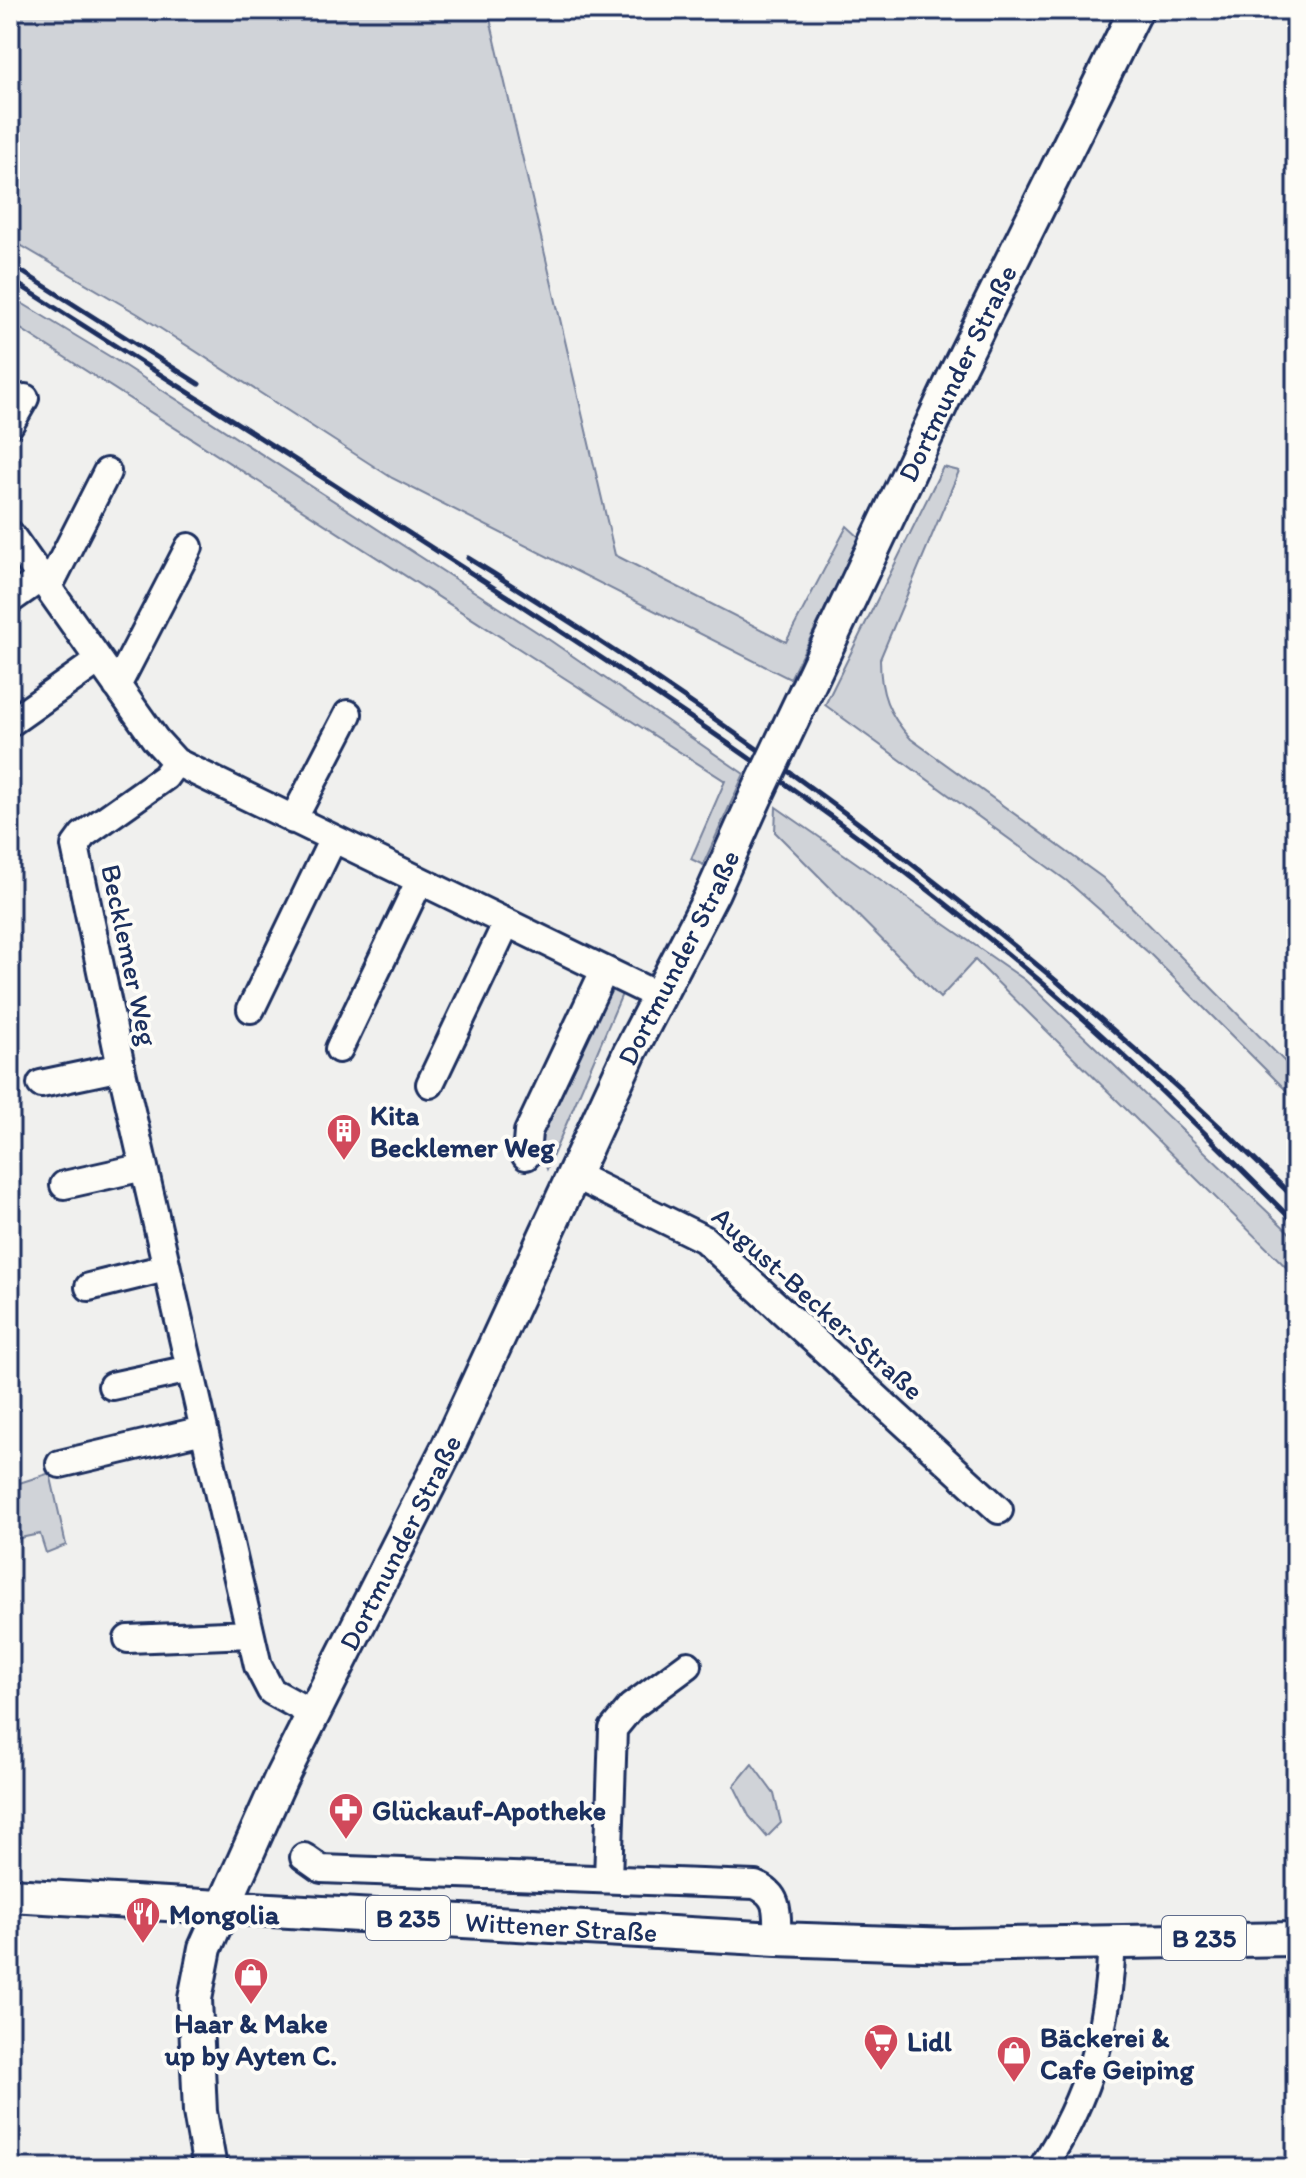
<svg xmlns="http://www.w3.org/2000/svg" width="1306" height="2178" font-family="Itim,sans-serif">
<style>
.green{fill:#d0d3d8;stroke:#76819b;stroke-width:2}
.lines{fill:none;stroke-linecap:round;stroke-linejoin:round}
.minor-casing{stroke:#1b2f5e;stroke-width:32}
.major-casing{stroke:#1b2f5e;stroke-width:38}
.minor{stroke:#fdfcf7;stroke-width:26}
.major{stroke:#fdfcf7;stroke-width:32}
.rail{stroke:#1b2f5e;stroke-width:5}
.major-bridge-casing{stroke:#1b2f5e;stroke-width:38;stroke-linecap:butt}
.major-bridge{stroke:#fdfcf7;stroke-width:32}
.labels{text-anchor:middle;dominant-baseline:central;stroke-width:8;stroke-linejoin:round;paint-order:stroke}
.shield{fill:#fdfcf7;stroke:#5f6c8c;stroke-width:2}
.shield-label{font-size:26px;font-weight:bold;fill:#1b2f5e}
.street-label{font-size:28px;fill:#1b2f5e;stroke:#fdfcf7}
.poi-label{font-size:28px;font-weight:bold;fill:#1b2f5e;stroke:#fdfcf7;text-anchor:start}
</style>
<rect width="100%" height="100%" fill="#f0f0ee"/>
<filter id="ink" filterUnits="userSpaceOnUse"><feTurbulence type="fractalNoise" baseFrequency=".0125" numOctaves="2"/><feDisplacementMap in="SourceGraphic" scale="16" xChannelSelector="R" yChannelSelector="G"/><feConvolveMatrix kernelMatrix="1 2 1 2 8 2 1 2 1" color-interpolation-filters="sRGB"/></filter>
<g filter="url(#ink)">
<path class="green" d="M10,10H488L615,555L786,642L847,526L860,538L790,679L392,478L138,314L10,239Z
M10,296L114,359L551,641L744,774L703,865L691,859L725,781L10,322Z
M943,467L959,471L880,659C880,693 888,714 911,739L1103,878L1296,1073V1100L1150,954L1067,881L825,705Z
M776,807L1025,980L1296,1239V1277L975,960L940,998L775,832Z
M608,988L622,994L547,1169L536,1139Z
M50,1473L66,1545L46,1553L40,1534L10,1540V1486Z
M752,1764L774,1794L781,1823L767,1837L749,1816L734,1786Z"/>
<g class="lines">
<defs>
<path id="minor" d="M10,424L25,398
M10,534L155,739L176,762L658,996
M48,588L107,472
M10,600L41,578
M117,686L189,547
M10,723L99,660
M176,762L165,777L83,835L75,846L121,1067L258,1666L271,1691L313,1714
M293,820L348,714
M251,1009L332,841
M339,1049L419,882
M41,1084L121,1067
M430,1084L506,924
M526,1156L528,1132L604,971
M574,1175L704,1239L999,1510
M64,1185L144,1167
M89,1287L166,1268
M112,1386L190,1369
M60,1464L203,1430
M128,1639L250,1634
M304,1857L321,1869L755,1885C781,1895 777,1915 777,1939
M608,1879L613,1729L631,1707L688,1665
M1042,2168C1089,2097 1109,2026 1112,1940"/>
<g id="major">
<path id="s1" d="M806,691L955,375L1136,10"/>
<path id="s2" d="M10,1895L777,1939L952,1945L1296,1939"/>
<path id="s3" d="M210,2168L200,2112L195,1999L205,1948L281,1778L449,1445L630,1052L713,892L757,794"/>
</g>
</defs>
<use href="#minor" class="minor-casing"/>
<use href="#major" class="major-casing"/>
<use href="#minor" class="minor"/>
<use href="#major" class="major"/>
<path class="rail" d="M10,264L199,384
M10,279C164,376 318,474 471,573C662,696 853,823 1027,970C1122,1049 1209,1137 1296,1224
M468,558C769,742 1045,952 1296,1200"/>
<defs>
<path id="major-bridge" d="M757,794L806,691"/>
</defs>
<use href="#major-bridge" class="major-bridge-casing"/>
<use href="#major-bridge" class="major-bridge"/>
</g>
</g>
<defs>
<symbol id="building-pin" viewBox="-11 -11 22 30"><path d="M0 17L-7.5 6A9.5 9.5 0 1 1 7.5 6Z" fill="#d1495b" stroke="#fdfcf7"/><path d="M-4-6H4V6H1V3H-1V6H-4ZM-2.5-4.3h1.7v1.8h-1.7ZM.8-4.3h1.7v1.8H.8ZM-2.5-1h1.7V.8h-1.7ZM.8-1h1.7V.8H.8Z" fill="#fff"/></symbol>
<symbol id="pharmacy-pin" viewBox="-11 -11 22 30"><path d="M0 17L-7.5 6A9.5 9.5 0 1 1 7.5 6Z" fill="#d1495b" stroke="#fdfcf7"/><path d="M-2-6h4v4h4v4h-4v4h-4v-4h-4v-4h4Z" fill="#fff"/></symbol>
<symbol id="restaurant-pin" viewBox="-11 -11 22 30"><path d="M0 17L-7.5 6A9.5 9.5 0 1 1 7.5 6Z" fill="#d1495b" stroke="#fdfcf7"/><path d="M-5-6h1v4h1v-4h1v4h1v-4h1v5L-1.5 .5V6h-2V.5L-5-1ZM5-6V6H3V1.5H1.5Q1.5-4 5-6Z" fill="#fff"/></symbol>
<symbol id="shop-pin" viewBox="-11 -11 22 30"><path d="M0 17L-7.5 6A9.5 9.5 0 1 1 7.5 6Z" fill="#d1495b" stroke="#fdfcf7"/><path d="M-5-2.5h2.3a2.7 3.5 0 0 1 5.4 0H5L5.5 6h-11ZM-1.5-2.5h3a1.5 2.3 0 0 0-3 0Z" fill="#fff"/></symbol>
<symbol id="supermarket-pin" viewBox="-11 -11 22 30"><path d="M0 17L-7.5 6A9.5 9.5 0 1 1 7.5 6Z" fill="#d1495b" stroke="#fdfcf7"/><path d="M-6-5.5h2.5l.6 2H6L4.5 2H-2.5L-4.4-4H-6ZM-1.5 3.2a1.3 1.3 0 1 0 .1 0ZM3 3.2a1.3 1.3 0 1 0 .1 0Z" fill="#fff"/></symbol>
</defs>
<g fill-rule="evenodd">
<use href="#building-pin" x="324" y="1111" width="40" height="54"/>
<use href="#pharmacy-pin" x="326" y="1790" width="40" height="54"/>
<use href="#restaurant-pin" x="123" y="1894" width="40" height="54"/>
<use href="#shop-pin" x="231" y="1955" width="40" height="54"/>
<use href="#supermarket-pin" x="861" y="2021" width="40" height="54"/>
<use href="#shop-pin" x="994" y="2033" width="40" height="54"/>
</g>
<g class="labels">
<g class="shield">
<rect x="366" y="1896" width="84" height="44" rx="6"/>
<rect x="1162" y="1916" width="84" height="44" rx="6"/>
</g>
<g class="shield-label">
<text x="408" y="1918">B 235</text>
<text x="1204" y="1938">B 235</text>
</g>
<g class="street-label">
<text stroke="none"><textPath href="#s1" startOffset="352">Dortmunder Straße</textPath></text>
<text transform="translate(130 955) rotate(78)">Becklemer Weg</text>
<text stroke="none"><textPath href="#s3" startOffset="1320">Dortmunder Straße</textPath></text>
<text transform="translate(818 1303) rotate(42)">August-Becker-Straße</text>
<text stroke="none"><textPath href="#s3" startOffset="672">Dortmunder Straße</textPath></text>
<text stroke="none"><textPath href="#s2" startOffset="552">Wittener Straße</textPath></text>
</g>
<g class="poi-label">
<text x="370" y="1115">Kita<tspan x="370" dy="32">Becklemer Weg</tspan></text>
<text x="372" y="1810">Glückauf-Apotheke</text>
<text x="169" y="1914">Mongolia</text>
<text x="251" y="2023" text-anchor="middle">Haar &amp; Make<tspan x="251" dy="32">up by Ayten C.</tspan></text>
<text x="1040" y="2037">Bäckerei &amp;<tspan x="1040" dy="32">Cafe Geiping</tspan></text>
<text x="907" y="2041">Lidl</text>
</g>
</g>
<rect width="1306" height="2178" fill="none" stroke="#fdfcf7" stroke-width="40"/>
<rect x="20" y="20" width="1266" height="2138" fill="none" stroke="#1b2f5e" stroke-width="3" filter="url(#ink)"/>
</svg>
